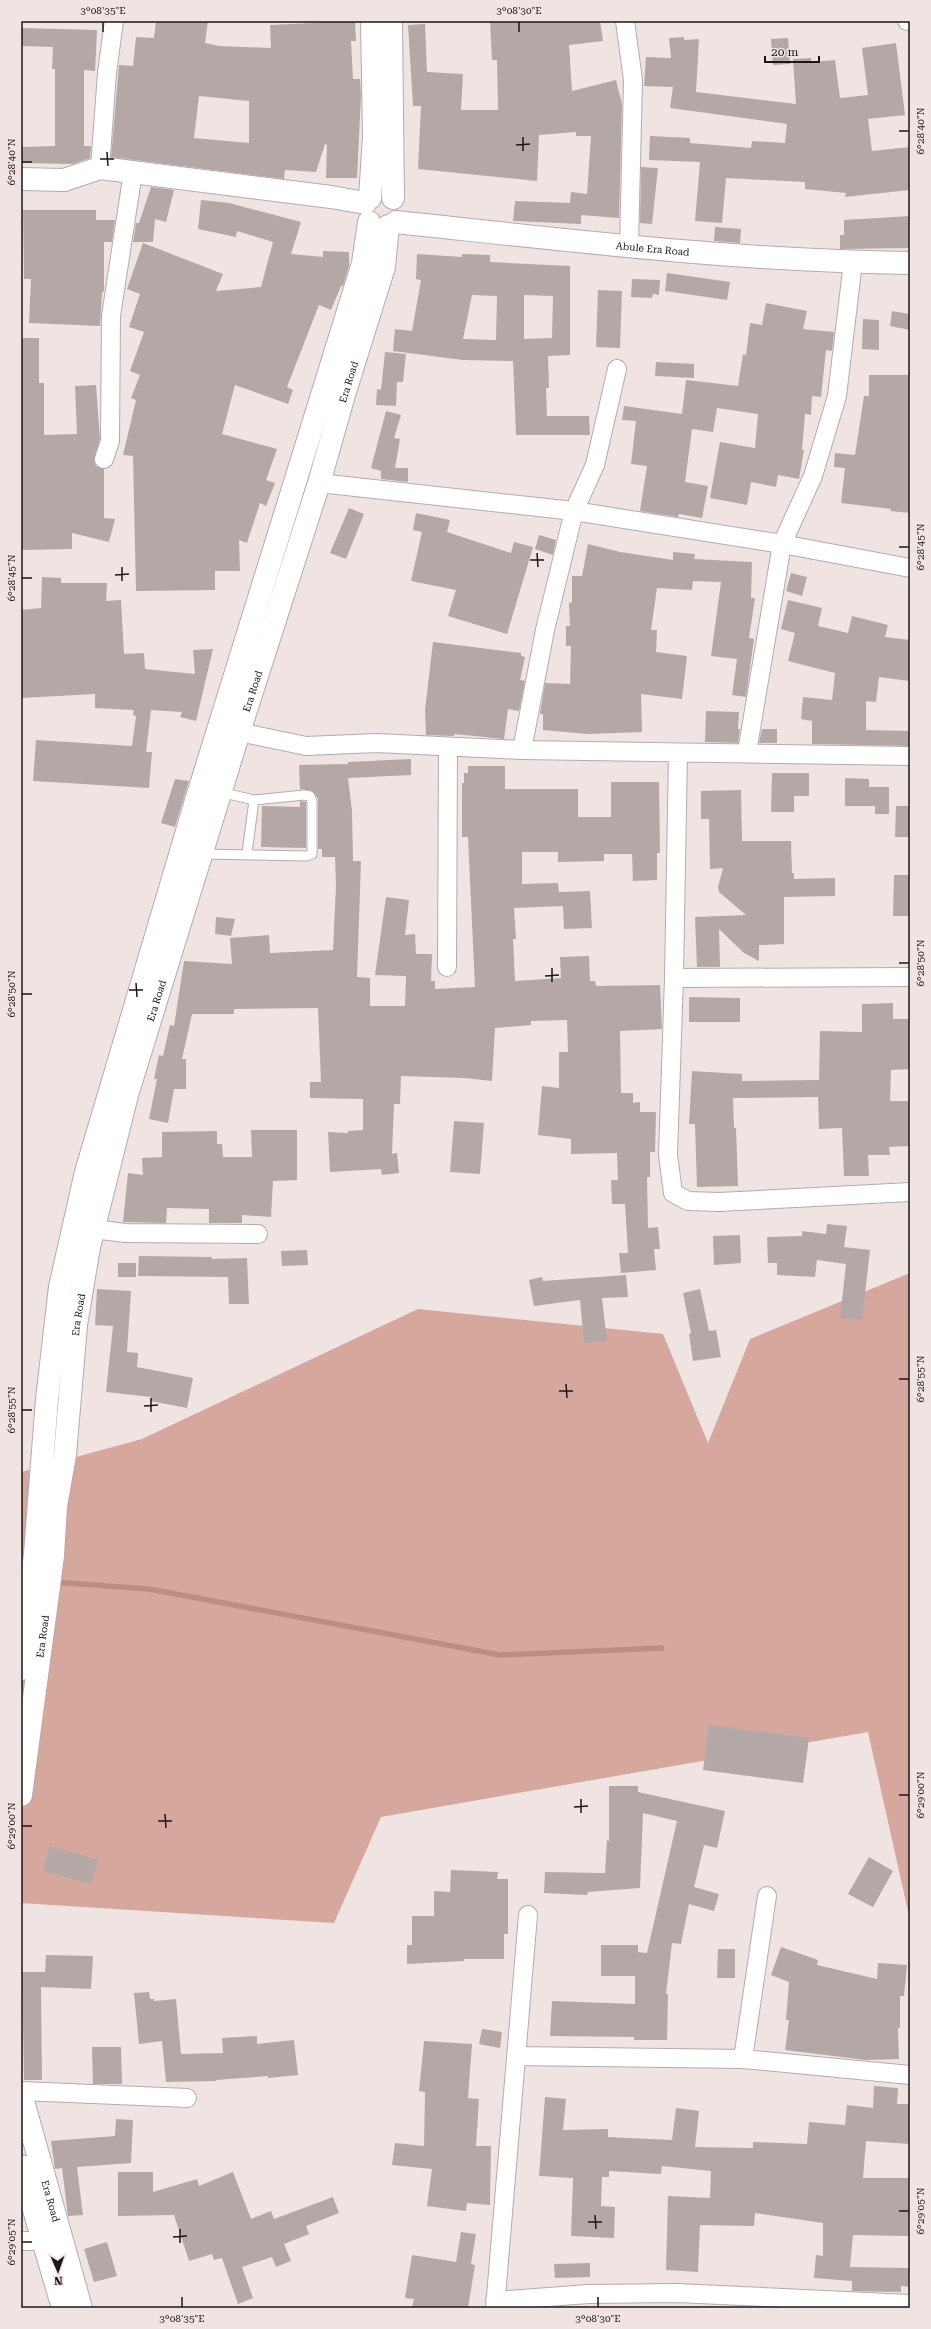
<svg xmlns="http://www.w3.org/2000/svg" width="931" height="2329" font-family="'Roboto Serif',serif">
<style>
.forest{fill:#d6a79d}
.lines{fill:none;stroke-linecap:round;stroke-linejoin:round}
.stream{stroke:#bb8e84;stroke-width:5.5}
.building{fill:#b3a8a6;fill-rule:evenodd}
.service-casing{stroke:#b5aba9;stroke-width:11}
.minor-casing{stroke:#b5aba9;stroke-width:20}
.tertiary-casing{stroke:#b5aba9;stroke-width:24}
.secondary-casing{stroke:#b5aba9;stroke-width:24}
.service{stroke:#fff;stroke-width:9}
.minor{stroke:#fff;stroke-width:18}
.tertiary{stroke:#fff;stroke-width:22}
.secondary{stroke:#fff;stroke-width:22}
.ticks{fill:none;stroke:#1b1716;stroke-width:1.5}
.labels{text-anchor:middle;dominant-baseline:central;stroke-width:3;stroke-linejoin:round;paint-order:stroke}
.street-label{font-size:10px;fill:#1b1716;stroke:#efe4e2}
.neatline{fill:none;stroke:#1b1716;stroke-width:1.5}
.ticks-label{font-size:10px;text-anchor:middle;fill:#1b1716}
</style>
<rect width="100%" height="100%" fill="#efe4e2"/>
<path class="forest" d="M910,1273V1920L868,1732L381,1817L334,1923L21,1903V1472L142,1439L418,1309L663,1334L708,1443L750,1339Z"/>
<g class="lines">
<path class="stream" d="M53,1582L149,1589L500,1655L662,1648"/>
</g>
<path class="building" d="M156,21H208L205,43L219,46L271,48L270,25L355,21L356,41H351L353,79H360L361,95L357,178H326L327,145L325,144L316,172L285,170L284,179L111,157L119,65L133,66L136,37L154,38ZM199,96L249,101V143L194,138Z
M490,21H600L603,41L569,45L572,91L616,80L622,104L619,218L581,215V224L513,221L515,201L570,203L571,192L587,194L591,136H576V132L539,135L537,181L418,169L421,106H413L408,25L425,24L427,72L463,74L461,110H498L497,60H492Z
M21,28L97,30L95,71L84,70V146H91L90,158L73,164L22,163V147L55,146V69H52L53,47L21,46Z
M684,37V40L699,39L696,92L796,104L793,59L811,58V62L835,60L840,98L868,95L862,48L896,43L905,115L868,119L872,151L910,147V190L845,197L846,193L805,189V182L726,178L722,223L695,221L700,162L649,160L650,136L690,138V143L751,148L752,141L785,143L787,124L670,108L673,87L644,86L646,57L671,58L669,38Z
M788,38L790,64L773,65L771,39Z
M641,167L658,168L652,224L640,223Z
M151,187L174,190L166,222L155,219L153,242H133L136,223H139Z
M201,200L229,203L301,222L291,254L323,257V251L349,252V266L343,286H341L331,310L319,305L287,387L293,390L288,404L235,385L222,434L277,449L266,480L275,483L266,506L260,503L247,543L239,540L240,571H215V590L136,591L133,456L123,455L136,400L131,398L140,375L130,371L144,332L129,327L140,294L127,289L143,243L223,274L216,291L261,287L273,242L237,231L236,237L198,229Z
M23,210H96V220H115L112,242H104V291L102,293L100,326L29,323L31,279H24Z
M910,216V248L840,249V235H844V220Z
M715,227L741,229L740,243L714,241Z
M417,254L462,257V254L490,255V262L570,266V355L548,356L549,388H546L547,416H589L590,435H516L513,361L463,360L393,351L395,329L412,331L421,280L416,279ZM472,295L497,296L496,340L463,339ZM524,295L553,296L552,338L524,339Z
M667,273L730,282L727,300L665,291Z
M632,279L660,280L659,295L653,294L652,298L631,297Z
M598,290L622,291L620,348L596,347Z
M766,303L807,311L803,329L834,332L832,351L826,350L821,397L812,396L811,415L805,414L802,450H804L799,479L778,475L776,487L751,482L747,505L710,498L720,442L755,448L758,414L717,408L713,432L692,429L685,482L708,486L702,518L679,514L678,517L640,511L647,466L631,464L636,421L622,420L624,406L682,414L686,380L738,386L743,354L746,355L750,323L762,325Z
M892,311L910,314V330L890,326Z
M863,319L879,320V350L862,349Z
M21,338H39V383H44V435L77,434L75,386L96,385L100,439L94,461L96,466L104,469V518L115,519L109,542L72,533V549L21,550Z
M385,352L406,354L403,382H397L396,406L376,405L377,389L381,390Z
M656,362L694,364V378L655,376Z
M869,375H910V513L890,511L891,509L841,503L845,468L834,467L835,453L855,455L864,396H869Z
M386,411L401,415L394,438L400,439L395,468H408V482L381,479V471L371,468Z
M349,508L364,514L346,559L330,553Z
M416,513L450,520L447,532L511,553L514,542L533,547L507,634L448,616L456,590L411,581L422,532L413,530Z
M539,535L556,540L553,555L535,549Z
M588,544L620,552L673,560V552L695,554L694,559L752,562L751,598H755L749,638L754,639L746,697L732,695L737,659L711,656L721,582L693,581L692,590L657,588L651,630H657L656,652L687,656L682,699L641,694L642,732L588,734L543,730V714H540L545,683L570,684L571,646H566V626H570L569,603L572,602V576H582Z
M791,573L807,577L802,596L786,591Z
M42,577L61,578V583H107L106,601L121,600L124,654L144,653L145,669L195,674L193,650L213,649L196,721L180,717L182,712L151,710L146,752H152L149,788L33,781L36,740L132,746L136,716L133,715L134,710L95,708V694L21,698V610L41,608Z
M788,600L822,608L818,626L848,633L852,616L888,625L885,637L910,640V681L879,677L876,702L866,701V730L910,731V746L812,744V721L801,719L803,697L832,700L835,673L788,661L795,633L781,629Z
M433,642L521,653V656L525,657L520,680L525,681L519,711L508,709L504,739L454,734V736L426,735L425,710Z
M706,711L739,712L738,729H740L738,743L705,742Z
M762,729H777V743H759Z
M411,759V775L348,778L352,811L353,861H361L357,977L370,978V1006H405L406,976L375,975L386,897L409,900L405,935L415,934L416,954H432L431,981H435V989L475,987L468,837H462V783H464V773H468V766H505V789H578V817H611V782H659L660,853H657V880L633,881L632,854H604V861L558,862V852H522V884L558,883L559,892L590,891L592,928L564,929L563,906L514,908L516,939H513L515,981L561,978L560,957L589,956L590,981H595L596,986L660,985L662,1029L620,1031L621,1093H633V1103L640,1102V1112H656L655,1152H650V1177H647L648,1228L658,1227L660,1249H654L656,1270L621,1273L619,1253H628L625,1204H612L611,1180H618L617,1153L571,1154V1139L538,1135L542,1086L559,1088V1052H568L567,1020L531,1021V1025L495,1028L492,1081L464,1078L401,1076L400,1104H394L392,1154L397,1153L399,1173L382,1175L381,1169L330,1172L328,1132L348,1133V1131L363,1130V1099L310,1098V1082H321L318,1008L234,1009V1014H192L182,1059H186V1089H174L168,1123L149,1119L157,1079H154L159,1055L163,1056L170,1025L174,1026L184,961L232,964L230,938L269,935L270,953L333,950L336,886L335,857H322V849H318V799L313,791L300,789L299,765L348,764V762Z
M772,773H809V796H794V812H771Z
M845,778L869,779V787H889V814H875V806H845Z
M175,779L189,781L175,827L161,823Z
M741,790L742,841H791L792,873H794V879L835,878V896L784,897V944L759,945V961L744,953L719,929L720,967H697L695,917L746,915L719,892L718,887L723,868L710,869L709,819H701V791Z
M300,801L306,802V848L261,847L262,806L300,807Z
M896,806H910L909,837H895Z
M894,875H910V916H893Z
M216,917L235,919L231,936L215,934Z
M689,997L740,998V1022H689Z
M893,1003V1019H910V1069L891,1070L890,1101H910V1146L889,1147L890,1155H868L869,1176H844L842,1128L819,1129L818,1097L733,1098L734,1128H736L738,1186L697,1187L695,1124H689L692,1071L742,1074V1081L819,1080L820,1031L862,1032V1004Z
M454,1121L484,1123L480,1174L450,1172Z
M251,1130H297V1180L273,1181L271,1217L242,1215V1223H209V1209L167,1208L166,1223L123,1222L128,1173L143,1175L142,1158L162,1157V1132L217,1131V1144H222L223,1157H252Z
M827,1224L847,1226L844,1247L870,1250L862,1320L840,1318L846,1264L817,1260L815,1277L777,1275V1263H768L767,1237L802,1236V1231L826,1234Z
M740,1235L741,1263L714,1265L713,1236Z
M307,1250L308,1265L282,1266L281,1251Z
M139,1256L212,1257V1259L247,1258L249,1304H229L228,1277L138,1276Z
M118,1263H136V1277H118Z
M626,1275L628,1297L602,1298L607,1341L584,1343L580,1300L534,1306L529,1280L542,1277L543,1281Z
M97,1289L131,1291L127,1352L138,1353L137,1367L193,1378L187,1408L150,1401L151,1397L106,1392L113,1326L95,1325Z
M700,1289L709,1331L716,1330L721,1357L693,1361L689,1334L691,1333L683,1293Z
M709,1725L809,1738L803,1783L703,1770Z
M609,1786H638V1792L725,1811L717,1848L704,1845L694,1887L719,1894L714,1911L689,1904L681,1944L672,1943L666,1994H668L667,2040H634V2037L550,2036L552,2001L635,2004V1976H601V1945H638V1952L647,1953L677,1821L643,1813L640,1888L588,1892L587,1895L544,1893L545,1872L605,1873L607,1840L609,1841Z
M50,1846L98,1860L91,1884L43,1871Z
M869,1857L893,1871L873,1907L848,1894Z
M451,1870L498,1872L497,1879H508V1934H504V1959H464V1961L407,1964V1945H412V1916H434V1891L450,1892Z
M781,1947L818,1960L817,1965L877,1979L878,1963L907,1965L904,1996H900V2028H898L899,2059L866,2060L785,2050L789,2020H786L789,1982L771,1975Z
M718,1949H735V1978H717Z
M46,1955L93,1956L91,1989L41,1987L42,2080H24L22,1972H45Z
M149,1992L150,1999H154V2001L176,1999L181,2054L223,2053L222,2038L257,2036V2044L294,2040L298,2075L268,2078V2076L216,2080V2081L166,2082L162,2041L139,2044L134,1993Z
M482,2029L502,2032L500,2048L479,2044Z
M424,2041L472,2044L468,2098L479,2099L476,2146H491L490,2205L467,2203L466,2211L427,2206L432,2169L392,2165L395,2143L424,2146L425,2092L419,2091Z
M92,2047H121L122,2084H93Z
M874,2086L898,2088L897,2104H910V2144L866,2141L863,2178H910V2236L853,2235L850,2267L910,2268V2287L901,2286V2292L852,2291V2281L814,2278L816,2255L823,2256V2223L755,2213L754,2226L700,2225L698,2272L666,2270L668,2196L710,2198L711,2171L662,2166L661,2174L609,2171V2177H602L601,2206L615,2207L614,2238L571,2236L573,2178L539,2176L545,2097L566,2099L563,2130L608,2129V2137L672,2140L676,2108L699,2111L695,2147L753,2148V2142L807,2144L809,2122L845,2125L847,2105L873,2108Z
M116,2119L133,2120L131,2163L77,2167L83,2215L68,2216L62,2168L55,2169L51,2141L115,2136Z
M118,2172H153V2192L197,2179L199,2186L233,2172L251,2219L271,2211L274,2219L333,2197L339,2213L306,2226L309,2234L284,2244L291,2261L276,2267L272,2257L242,2267L253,2298L238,2304L222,2258L214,2260L212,2254L189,2261L174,2215L118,2216Z
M461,2232L476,2234L471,2264L475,2265L468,2308H412L414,2299L405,2298L412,2255L456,2262Z
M107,2242L117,2276L94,2282L84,2249Z
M590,2263V2277L555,2278L554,2264Z"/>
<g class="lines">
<defs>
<path id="service" d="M247,853L254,800
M201,854L307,856L312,854V801L310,796L304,795L254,800L220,792"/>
<path id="minor" d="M625,21L633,80L629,246
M907,21H910
M100,168L107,73L114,21
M104,459L110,441L111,316L133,172
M319,483L574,511L782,544L910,568
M239,732L306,746L377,743L522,750L910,756
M522,750L545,630L574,511L595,465L617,369
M747,752L782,544L813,476L837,396L853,262
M678,753L674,978L668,1155L673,1193L688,1201L719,1202L910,1192
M447,967L448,748
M674,978L910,977
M94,1229L125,1233L258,1234
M516,2056L743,2059L910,2075
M743,2059L767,1896
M21,2091L187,2098
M21,2241H42
M495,2301L588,2294L677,2293L910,2304
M495,2308L528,1915"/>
<g id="tertiary">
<path d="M21,179L64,180L100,168L331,197L365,203"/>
<path id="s1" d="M396,222C567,240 738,261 910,263"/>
</g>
<g id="secondary">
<path d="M391,21L393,198"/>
<path d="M370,198L374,136L372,21"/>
<path d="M21,1669L35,1554L47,1399L60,1287L86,1172L196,801L363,263L369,222"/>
<path id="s2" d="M21,1795L53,1556L56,1506L65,1455L76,1325L89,1247L127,1095L239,732L319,483L344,395L384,267L388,226"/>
<path id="s3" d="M21,2094L81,2308"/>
<path d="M21,2166L63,2308"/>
</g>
</defs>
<use href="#service" class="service-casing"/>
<use href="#minor" class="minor-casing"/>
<use href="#tertiary" class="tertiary-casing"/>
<use href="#secondary" class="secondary-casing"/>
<use href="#service" class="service"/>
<use href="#minor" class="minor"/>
<use href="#tertiary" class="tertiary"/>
<use href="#secondary" class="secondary"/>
</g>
<path class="ticks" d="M103,22V32M519,22V32M899,131H909M523,137V151M516,145L530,144M107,152L108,166M100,159H114M22,162H32M899,547H909M537,553L538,567M530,560H544M122,567V581M115,575L129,574M22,578H32M899,963H909M552,968V982M545,976L559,975M136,983L137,997M129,990H143M22,994H32M899,1379H909M566,1384L567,1398M559,1391H573M151,1398V1412M144,1406L158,1405M22,1410H32M899,1795H909M581,1799V1813M574,1807L588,1806M165,1814L166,1828M158,1821H172M22,1826H32M899,2211H909M595,2215L596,2229M588,2222H602M180,2229V2243M173,2237L187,2236M22,2242H32M182,2297V2307M598,2297V2307"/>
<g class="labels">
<g class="street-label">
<text stroke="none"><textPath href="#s1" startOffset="258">Abule Era Road</textPath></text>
<text stroke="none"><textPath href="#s2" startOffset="1456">Era Road</textPath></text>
<text stroke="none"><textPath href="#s2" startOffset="1132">Era Road</textPath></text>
<text stroke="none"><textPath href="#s2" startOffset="808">Era Road</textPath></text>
<text stroke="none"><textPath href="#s2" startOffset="484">Era Road</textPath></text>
<text stroke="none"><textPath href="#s2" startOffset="160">Era Road</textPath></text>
<text stroke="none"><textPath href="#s3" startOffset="111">Era Road</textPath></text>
</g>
</g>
<rect width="931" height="2329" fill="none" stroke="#efe4e2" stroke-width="44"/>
<g transform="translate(58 2271) rotate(178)" stroke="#efe4e2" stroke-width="3" paint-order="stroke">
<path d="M0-3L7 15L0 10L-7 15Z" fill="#1b1716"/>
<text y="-6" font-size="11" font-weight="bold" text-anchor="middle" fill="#1b1716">N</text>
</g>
<path d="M765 56v6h54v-6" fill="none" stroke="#1b1716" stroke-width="2"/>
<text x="771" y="56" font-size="12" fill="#1b1716" stroke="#efe4e2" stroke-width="3" paint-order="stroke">20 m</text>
<rect x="22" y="22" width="887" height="2285" class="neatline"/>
<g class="ticks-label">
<text x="103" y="14">3°08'35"E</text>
<text x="519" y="14">3°08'30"E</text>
<text transform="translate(920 131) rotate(-90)" y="4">6°28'40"N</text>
<text transform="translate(11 162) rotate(-90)" y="4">6°28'40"N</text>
<text transform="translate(920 547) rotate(-90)" y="4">6°28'45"N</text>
<text transform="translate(11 578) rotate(-90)" y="4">6°28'45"N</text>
<text transform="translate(920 963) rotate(-90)" y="4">6°28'50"N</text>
<text transform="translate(11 994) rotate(-90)" y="4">6°28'50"N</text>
<text transform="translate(920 1379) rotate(-90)" y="4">6°28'55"N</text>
<text transform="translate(11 1410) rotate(-90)" y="4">6°28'55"N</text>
<text transform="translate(920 1795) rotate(-90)" y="4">6°29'00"N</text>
<text transform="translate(11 1826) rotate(-90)" y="4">6°29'00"N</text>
<text transform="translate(920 2211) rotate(-90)" y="4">6°29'05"N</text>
<text transform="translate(11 2242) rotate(-90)" y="4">6°29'05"N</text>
<text x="182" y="2322">3°08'35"E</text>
<text x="598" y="2322">3°08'30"E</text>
</g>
</svg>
